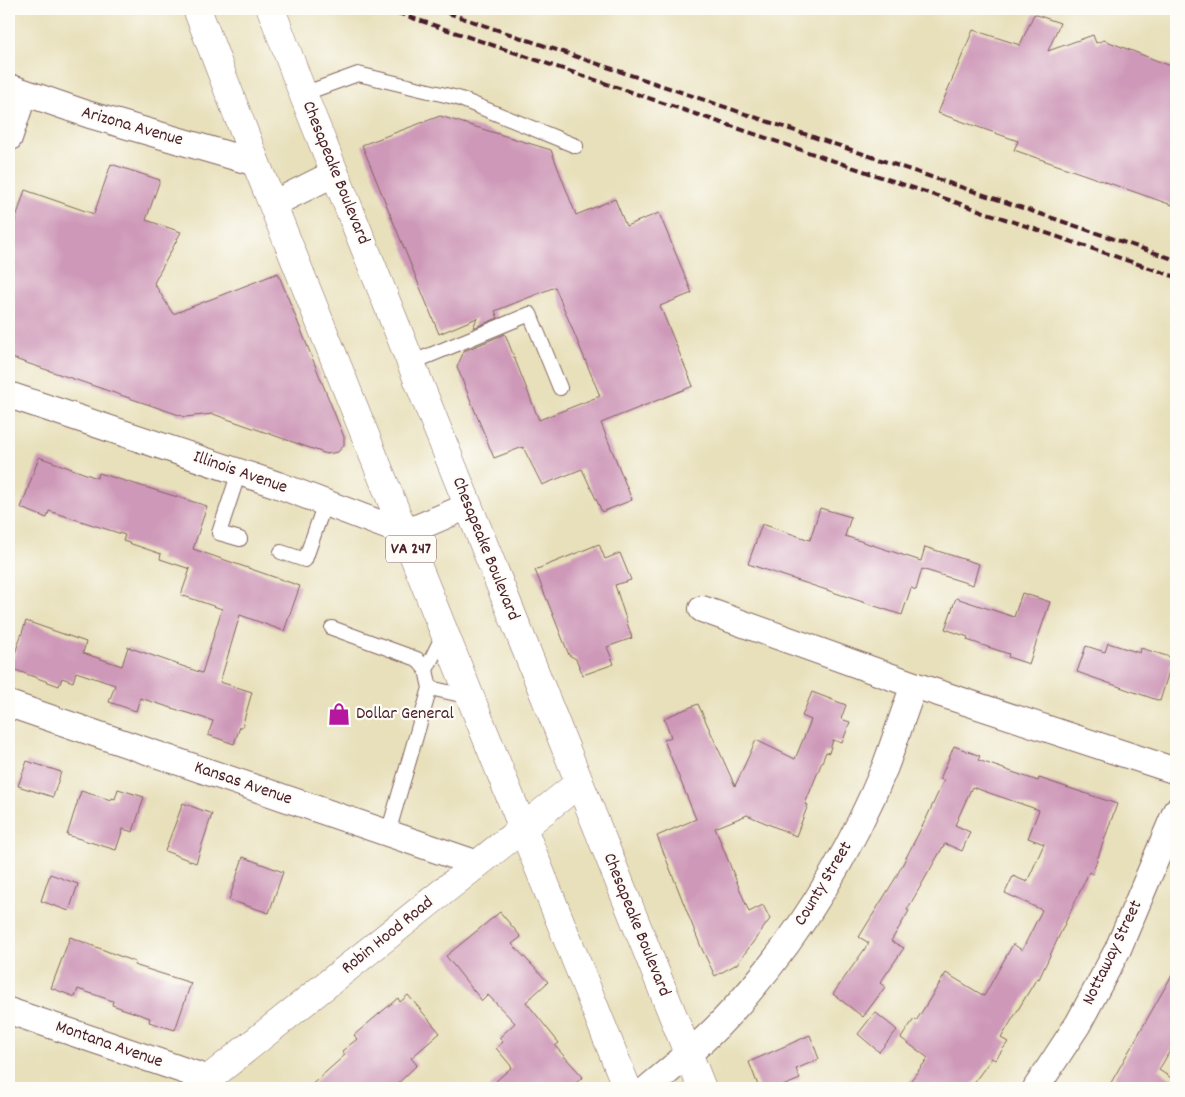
<svg xmlns="http://www.w3.org/2000/svg" width="1185" height="1097" font-family="Dekko,sans-serif">
<style>
.building{fill:#ce98b8}
.lines{fill:none;stroke-linecap:round;stroke-linejoin:round}
.lane-casing{stroke:#81635d;stroke-width:16}
.street-casing{stroke:#81635d;stroke-width:28}
.secondary-casing{stroke:#81635d;stroke-width:29}
.primary-casing{stroke:#81635d;stroke-width:29}
.lane{stroke:#fff;stroke-width:14}
.street{stroke:#fff;stroke-width:26}
.secondary{stroke:#fff;stroke-width:28}
.primary{stroke:#fff;stroke-width:28}
.rail{stroke:#4a1f2b;stroke-width:4;stroke-dasharray:8 4;stroke-linecap:butt}
.labels{text-anchor:middle;dominant-baseline:central;stroke-width:4.5;stroke-linejoin:round;paint-order:stroke}
.shield{fill:#fdfcf7;stroke:#806168;stroke-width:1}
.shield-label{font-size:16px;font-weight:bold;fill:#4a1f2b}
.street-label{font-size:18px;fill:#4a1f2b;stroke:#fdfcf7}
.poi-label{font-size:18px;fill:#4a1f2b;stroke:#fdfcf7;text-anchor:start}
</style>
<rect width="100%" height="100%" fill="#fdfcf7"/>
<filter id="ink" filterUnits="userSpaceOnUse"><feTurbulence type="fractalNoise" baseFrequency=".02" numOctaves="2"/><feDisplacementMap in="SourceGraphic" scale="10" xChannelSelector="R" yChannelSelector="G"/><feConvolveMatrix kernelMatrix="1 2 1 2 8 2 1 2 1" color-interpolation-filters="sRGB"/></filter>
<filter id="wash" filterUnits="userSpaceOnUse"><feTurbulence type="fractalNoise" baseFrequency=".0096" numOctaves="4" result="noise"/><feDisplacementMap in="SourceGraphic" scale="20" xChannelSelector="R" yChannelSelector="G"/><feGaussianBlur stdDeviation="1.12" result="paint"/><feColorMatrix in="noise" values="0 0 0 0 0 0 0 0 0 0 0 0 0 0 0 0 0 1.4 0 .05"/><feComposite in="paint" operator="in"/></filter>
<g filter="url(#wash)">
<rect width="100%" height="100%" fill="#e8e0bb"/>
<g id="blocks">
<path class="building" d="M1034,14L1060,23L1048,51L1093,35L1096,43L1104,40L1176,68V193L1172,205L1014,150L1018,141L938,113L973,30L1020,45Z
M440,116L551,150L576,215L615,199L626,226L659,213L692,293L660,306L693,386L601,423L632,500L602,512L582,469L542,485L523,447L494,458L457,367L464,351L505,334L539,420L600,396L555,287L495,311L498,318L473,328L477,318L439,334L362,145Z
M111,164L160,180L146,220L181,232L154,283L173,314L278,273L344,437V445L338,452L327,454L213,414L185,417L9,357V239L25,190L94,214Z
M39,457L97,478L99,473L207,506L193,549L300,586L284,631L240,615L220,682L252,692L242,727H240L234,744L208,735L213,721L140,698L136,711L109,702L115,685L76,672L73,682L62,678L59,686L10,668L26,621L86,642L83,653L122,666L128,647L202,673L222,609L181,595L190,569L160,559L161,554L123,541L125,535L49,511L47,518L21,508Z
M820,508L851,517L845,536L921,561L925,547L979,564L973,585L922,569L916,590L911,588L902,615L748,564L762,524L810,540Z
M599,544L605,559L620,553L631,580L615,585L632,638L607,647L614,664L583,675L576,659L569,655L535,570Z
M1022,593L1050,602L1029,664L1008,657L1009,654L967,640L968,637L945,629L956,598L1014,617Z
M1108,643L1140,653L1141,648L1173,658L1160,701L1077,672L1086,646L1105,652Z
M812,692L846,705L841,719L850,722L842,743L833,740L829,753L826,752L805,804L808,805L796,836L747,815L715,828L749,912L763,905L770,919L737,964L715,976L701,947L657,836L696,819L664,740L671,737L664,718L698,704L735,786L756,740L795,759L811,720L802,716Z
M954,746L980,756L978,760L1038,781L1039,778L1117,804L1092,874L1089,872L1039,979L1037,978L1001,1038L1008,1042L995,1060L992,1058L970,1088H905L928,1058L901,1038L914,1019L916,1021L946,973L984,996L1013,944L1022,950L1042,910L1005,893L1013,876L1027,882L1044,844L1028,838L1039,810L972,787L955,825L970,832L962,851L946,844L944,845L907,910L909,911L891,941L904,948L880,983L885,987L863,1017L833,994L869,943L859,937L895,879L926,819L944,780L940,779Z
M27,761L61,772L53,797L18,786Z
M118,789L144,797L133,832L123,829L116,850L67,835L81,791L111,800L112,798L115,799Z
M183,803L212,814L196,863L165,851Z
M243,857L283,872L269,913L229,900Z
M50,874L78,884L69,911L41,901Z
M500,912L521,937L512,944L548,982L526,1002L559,1043L555,1046L583,1077L570,1088H488L512,1067L496,1048L503,1042L499,1038L515,1023L488,995L482,1001L446,956Z
M70,937L135,962L134,965L191,983L175,1030L149,1022L150,1018L112,1005L113,1001L78,989L75,997L51,988Z
M1176,968V1040L1159,1070L1176,1081V1088H1108Z
M408,995L440,1033L411,1058L417,1065L393,1088H308L345,1055L342,1051L357,1039L354,1035L398,998L400,1002Z
M875,1012L897,1030L879,1052L858,1034Z
M810,1035L819,1059L796,1069L800,1079L778,1088H759L749,1062Z"/>
</g>
</g>
<g filter="url(#ink)">
<use href="#blocks" fill-opacity="0" stroke="#81635d" stroke-width="1"/>
<g class="lines">
<defs>
<path id="lane" d="M303,94L358,74L458,98L576,146
M411,363L530,314L560,388
M239,472L219,533L240,539
M281,552L305,560L325,503
M332,628L417,659L426,670L430,688L388,833
M426,670L444,633
M430,688L470,697"/>
<path id="street" d="M9,87L90,115L256,163
M9,138L24,93
M273,204L335,173
M9,395L278,485L405,533L468,506
M702,609L914,685L1176,771
M9,704L478,864
M9,1011L209,1079
M648,1088C672,1068 697,1048 719,1025C790,951 846,862 885,767C895,740 904,712 914,685
M1036,1088L1078,1024L1118,949L1176,811"/>
<path id="secondary" d="M197,1088L579,783"/>
<path id="primary" d="M197,9L256,163L627,1088
M271,9L303,94L702,1088"/>
</defs>
<use href="#lane" class="lane-casing"/>
<use href="#street" class="street-casing"/>
<use href="#secondary" class="secondary-casing"/>
<use href="#primary" class="primary-casing"/>
<use href="#lane" class="lane"/>
<use href="#street" class="street"/>
<use href="#secondary" class="secondary"/>
<use href="#primary" class="primary"/>
<path class="rail" d="M386,9L1176,277
M436,9L1176,260"/>
</g>
</g>
<defs>
<symbol id="shop-bare" viewBox="-9 -9 18 18"><path d="M-5-2.5h2.3a2.7 3.5 0 0 1 5.4 0H5L5.5 6h-11ZM-1.5-2.5h3a1.5 2.3 0 0 0-3 0Z" fill="#b5179e" stroke="#fdfcf7" stroke-width="2.5" paint-order="stroke"/></symbol>
</defs>
<g fill-rule="evenodd">
<use href="#shop-bare" x="323" y="698" width="32" height="32"/>
</g>
<g class="labels">
<rect class="shield" x="386" y="535.5" width="50" height="27" rx="4"/>
<g class="shield-label">
<text x="411" y="549">VA 247</text>
</g>
<g class="street-label">
<text transform="translate(132 127) rotate(16)">Arizona Avenue</text>
<text transform="translate(335 173) rotate(68)">Chesapeake Boulevard</text>
<text transform="translate(240 473) rotate(19)">Illinois Avenue</text>
<text transform="translate(485 549) rotate(68)">Chesapeake Boulevard</text>
<text transform="translate(243 784) rotate(19)">Kansas Avenue</text>
<text transform="translate(824 884) rotate(-59)">County Street</text>
<text transform="translate(636 925) rotate(68)">Chesapeake Boulevard</text>
<text transform="translate(388 936) rotate(-39)">Robin Hood Road</text>
<text transform="translate(1113 953) rotate(-64)">Nottaway Street</text>
<text transform="translate(109 1045) rotate(19)">Montana Avenue</text>
</g>
<g class="poi-label">
<text x="356" y="714">Dollar General</text>
</g>
</g>
<rect width="1185" height="1097" fill="none" stroke="#fdfcf7" stroke-width="30"/>
</svg>
